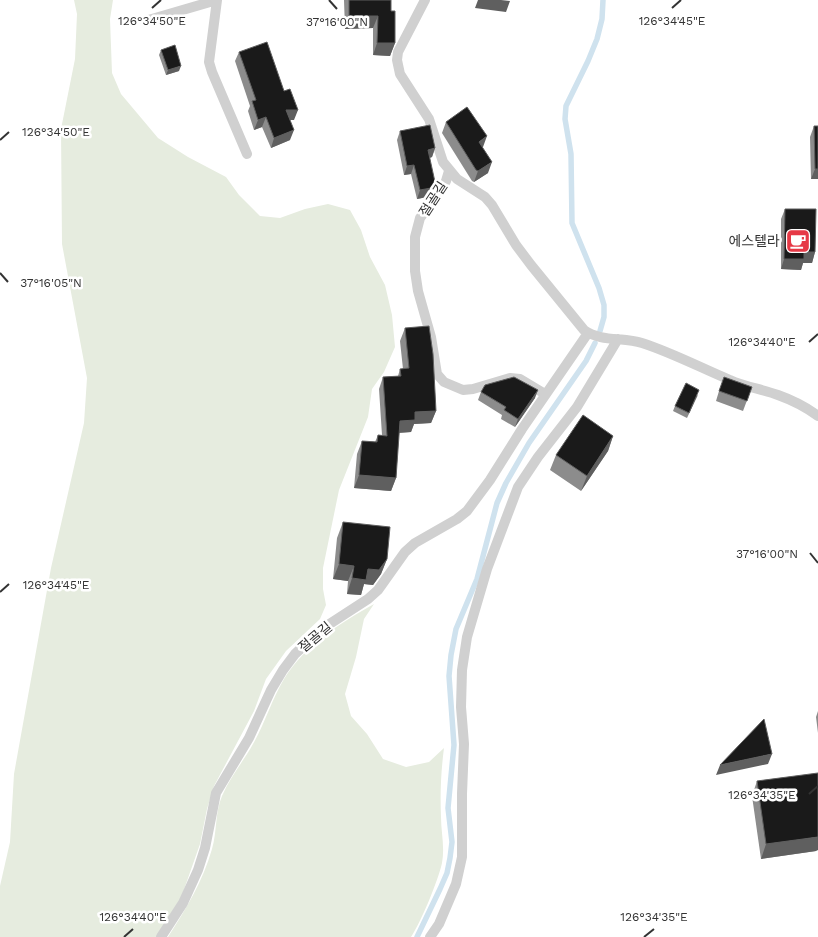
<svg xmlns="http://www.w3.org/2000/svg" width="818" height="937" font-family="'Work Sans','Noto Sans KR',sans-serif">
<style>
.green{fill:#e6ecdf}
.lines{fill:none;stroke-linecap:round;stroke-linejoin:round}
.stream{stroke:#cfe2ee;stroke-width:5.5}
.lane{stroke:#d0d0d0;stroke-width:10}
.wall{fill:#8c8c8c}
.shaded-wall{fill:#5f5f5f}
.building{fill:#1a1a1a;stroke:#5f5f5f}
.ticks{fill:none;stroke:#333;stroke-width:2}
.labels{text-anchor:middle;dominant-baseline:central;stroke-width:5;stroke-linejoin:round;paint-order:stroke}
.street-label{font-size:14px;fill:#333;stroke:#fff}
.poi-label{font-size:14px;fill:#333;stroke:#fff;text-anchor:end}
.ticks-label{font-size:12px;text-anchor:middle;fill:#333;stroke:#fff;stroke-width:5;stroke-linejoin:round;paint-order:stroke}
</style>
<rect width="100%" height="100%" fill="#fff"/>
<path class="green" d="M74,0H113L110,19L112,73L121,94L158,138L188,157L226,177L239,195L260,216L280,218L305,209L328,204L350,210L361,230L370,257L385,285L392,315L395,347L384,372L372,389L368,417L339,490L323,568V589L326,605L320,619L286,651L266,679L254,711L214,786L207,809L200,844L181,898L157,937H0V886L10,842L14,774L51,568L84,423L87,378L62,244L61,129L75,59L77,14Z
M374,604L364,619L356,657L345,694L351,716L367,734L383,759L406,767L429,762L444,748C441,771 440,793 441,817C441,832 445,847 442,863C438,881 421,922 411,937H168C186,909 203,881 212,849C217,832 215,812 222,796C230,777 243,762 253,744C265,723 272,699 284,679C306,644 339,624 374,604Z"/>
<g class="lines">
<path class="stream" d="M600,331L604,317V305L599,288L572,223L571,154L565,119L566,106L588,61L597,39L602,19L603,0
M417,937L440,889L447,873L450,858L452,842L448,808L454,745L449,676L451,655L456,629L477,579L497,503L506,483L529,443L586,361L595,343"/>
<path class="lane" d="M217,0L209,62L212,72L247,154
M425,0L398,52L397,60L400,74L429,119L443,162L457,179L485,197L492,205L516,245L531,265L584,330C601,342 623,337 642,343C673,353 701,368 730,380C745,387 762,389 778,395C792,400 806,407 818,416
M145,21L217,0
M449,171L446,181L439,193L420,218L415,237V271L418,291L431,337L437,374L444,382L463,390L473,389L510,378L520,379L545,394
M161,937L183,903L198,870L205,848L216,793L249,738L271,690L283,670L295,654L312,638L328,625L368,599L378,590L405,552L415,543L457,519L467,511L490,480L522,429L588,333
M430,937L439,924L456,884L462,857V794L464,744L461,707L462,670L467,637L487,569L518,487L538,457L577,407L618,339"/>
</g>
<path class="wall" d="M344,0H391V11L395,43L390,56L373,55V28L345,29Z
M161,50L179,71L166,75L159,55Z
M239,52L294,120H290V140L271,148L262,127L254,130L248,111L250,106L235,61Z
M446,122L483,147H482L488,173L474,182L472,181L442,133Z
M814,126L818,179H811L810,137Z
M400,131L435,148L432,157L430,158L432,191L427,197L417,199L411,174L404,175L397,140Z
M785,209L815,252L812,263H803L801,270L781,269V219Z
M405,328L436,411L431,423L414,424L411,432L399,433L396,478L391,491L354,488L357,454L362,441L375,442L378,435H382L379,389L383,377L398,376L400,369H403L400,341Z
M752,387L743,411L716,401L719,391Z
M481,392L535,398L515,427L501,419L502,415L478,400Z
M698,395L687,418L673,411L675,406Z
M613,436L608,451L581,491L550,470L556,455Z
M343,522L387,559L381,574L373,585L364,584L361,595L347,594L348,581L333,579L337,538Z
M818,711V733L816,717Z
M757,781L816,851L761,859L752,796Z"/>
<path class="shaded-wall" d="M478,0H501L510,1L506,12L475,8Z
M349,16H378L373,28L345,29Z
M377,43H395L390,56L373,55Z
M181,66L179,71L166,75L168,70Z
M286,110H298L294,120H282Z
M266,117L262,127L254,130L258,120Z
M294,130L290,140L271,148L274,138Z
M487,136L483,147L475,152L479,142Z
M435,148L432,157L425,159L428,150Z
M492,162L488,173L474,182L478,171Z
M414,165L411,174L404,175L407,166Z
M815,169H818V179H811Z
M435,182L432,191L427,197L417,199L420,190Z
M804,252H815L812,263H803L801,270L781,269L784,259Z
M538,390L535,398L515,427L518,419Z
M436,411L431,423L414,424L411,432L395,433L400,421L415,412Z
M613,436L608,451L581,491L587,476Z
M359,475L396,478L391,491L354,488Z
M387,559L381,574L373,585L364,584L361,595L347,594L352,578L368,569Z
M339,564L354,566L348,581L333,579Z
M772,754L768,764L716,775L720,765Z
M818,837V850L816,851L761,859L766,844Z"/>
<path class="building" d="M349,0H391V11H395V43H377L378,16H349Z
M267,42L284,91L290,89L298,110H286L294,130L274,138L266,117L258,120L252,101L256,100L239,52Z
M175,45L181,66L168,70L161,50Z
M467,107L487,136L479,142L492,162L478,171L476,170L446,122Z
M430,125L435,148L428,150L435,182L431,188L420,190L414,165L407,166L400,131Z
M814,126H818V169H815Z
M785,209H816L815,252H804V259H784Z
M429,326L433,354L436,411L415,412V420L400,421L396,478L359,475L362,441L377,442L378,435L387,436L383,377L401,376L400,369L409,368L405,328Z
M514,377L538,390L518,419L504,410L506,407L481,392L485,385Z
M724,377L752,387L747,401L719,391Z
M686,383L699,390L689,413L675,406Z
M583,415L613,436L587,476L556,455Z
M343,522L390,527L387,559L379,570L368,569L366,580L352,578L354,566L339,564Z
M764,719L772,754L720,765Z
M818,773V837L766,844L757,781Z"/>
<path class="ticks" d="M329,0L337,9M152,8L161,0M672,8L681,0M0,140L9,132M0,273L8,282M809,342L818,334M810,553L818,563M0,592L9,584M809,794L818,786M124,937L133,929M644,937L654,929"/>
<defs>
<symbol id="cafe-square" viewBox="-11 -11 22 22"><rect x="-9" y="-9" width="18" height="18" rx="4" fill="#e63946" stroke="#fff"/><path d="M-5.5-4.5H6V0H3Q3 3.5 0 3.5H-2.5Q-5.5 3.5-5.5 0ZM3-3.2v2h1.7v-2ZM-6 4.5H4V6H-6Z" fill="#fff"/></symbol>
</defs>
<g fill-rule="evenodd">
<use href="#cafe-square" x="784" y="227" width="28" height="28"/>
</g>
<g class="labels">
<g class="street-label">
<text transform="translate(433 199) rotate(-57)">절골길</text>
<text transform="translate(315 637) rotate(-40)">절골길</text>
</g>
<g class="poi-label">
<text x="780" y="241">에스텔라</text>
</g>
</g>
<g class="ticks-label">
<text x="152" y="25">126°34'50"E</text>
<text x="672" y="25">126°34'45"E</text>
<text x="337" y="26">37°16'00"N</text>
<text x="56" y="136">126°34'50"E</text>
<text x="51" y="287">37°16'05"N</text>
<text x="762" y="346">126°34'40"E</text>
<text x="767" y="558">37°16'00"N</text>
<text x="56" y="589">126°34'45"E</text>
<text x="762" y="799">126°34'35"E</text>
<text x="133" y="921">126°34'40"E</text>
<text x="654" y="921">126°34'35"E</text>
</g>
</svg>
